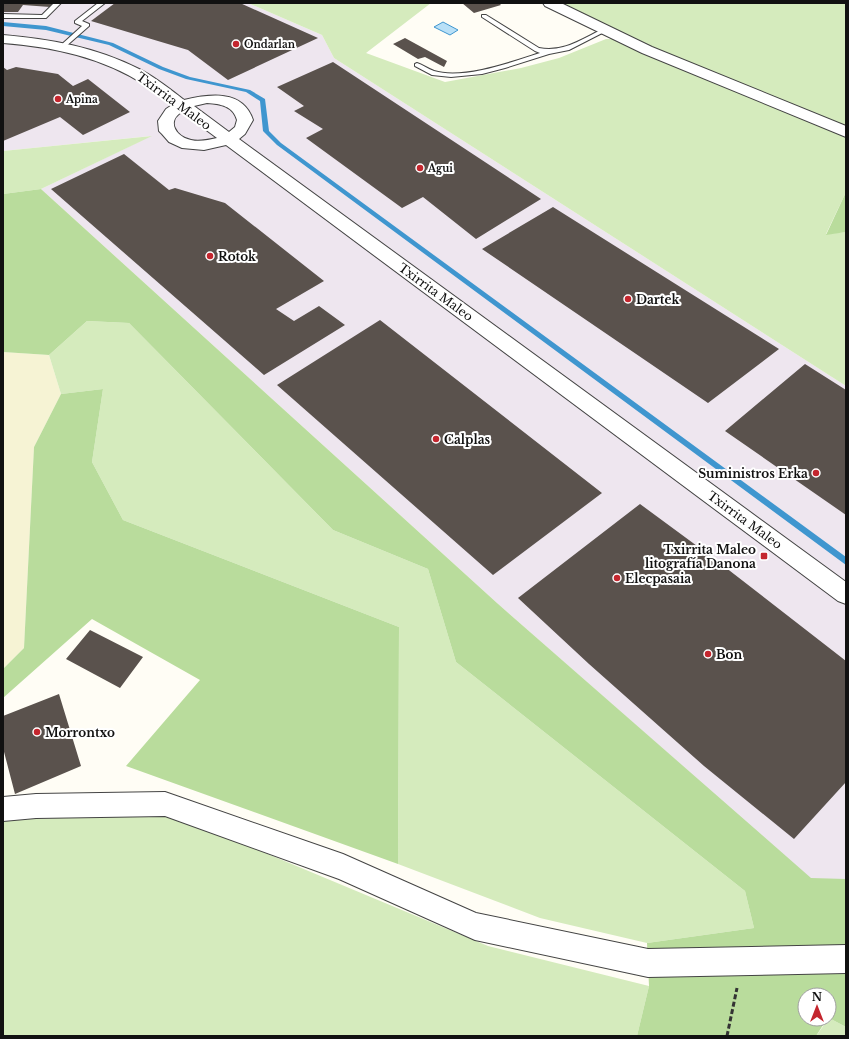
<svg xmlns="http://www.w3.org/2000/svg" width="849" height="1039" font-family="'Libre Baskerville',serif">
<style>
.industrial{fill:#eee6ef}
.farmland{fill:#f6f3d4}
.green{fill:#d5ebbd}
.forest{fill:#b9dc9c}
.water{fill:#b9e0f7;stroke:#3f96cf}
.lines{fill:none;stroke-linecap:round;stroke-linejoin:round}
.stream{fill:#3f96cf;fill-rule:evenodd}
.building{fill:#5a524d}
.lane-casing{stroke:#444;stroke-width:2}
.street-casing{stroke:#444;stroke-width:2}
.path{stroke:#333;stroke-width:3;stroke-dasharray:5 2.5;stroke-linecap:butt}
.lane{fill:#fff;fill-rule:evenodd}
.street{fill:#fff;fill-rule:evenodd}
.poi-dot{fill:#c4262e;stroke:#fff;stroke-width:1.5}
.labels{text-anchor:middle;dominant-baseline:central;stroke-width:4;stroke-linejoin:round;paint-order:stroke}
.far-poi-label{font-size:10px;font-weight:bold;fill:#111;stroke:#fff;text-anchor:start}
.street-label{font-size:12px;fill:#111;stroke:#fff}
.poi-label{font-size:12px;font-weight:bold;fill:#111;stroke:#fff;text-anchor:start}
</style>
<rect width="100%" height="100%" fill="#fffdf5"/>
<path class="industrial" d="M3,3H248L322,35L334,58L846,386V879H811L497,603L41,189L151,136L3,151Z"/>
<path class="farmland" d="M3,352L49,355L61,394L34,447L24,648L3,669Z"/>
<path class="green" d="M248,3H431L366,53L445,82L521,68L559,58L606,39H636L560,3H846V192L826,234L846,232V386L334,58L322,35Z
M152,136L41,189L3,194V151Z
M87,321L129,323L333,530L428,569L456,662L745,891L754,928L647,943L540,918L398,864L399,627L123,520L92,462L103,389L61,394L49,355Z
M164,814L244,844L488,946L649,986L637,1036H3V820Z
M829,1018L846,1027V1036H816Z"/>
<path class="forest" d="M41,189L497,603L811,878L846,879V1027L829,1018V995H805V1019H827L816,1036H637L649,986L647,943L754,928L745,891L456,662L428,569L333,530L129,323L87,321L49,355L3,352V194Z
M846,192V232L826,235Z
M103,389L92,462L123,520L399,627L398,864L126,766L200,680L92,619L3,698V669L24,648L34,447L61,394Z"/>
<path class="water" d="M443,22L458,30L450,35L434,27Z"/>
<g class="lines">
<path class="stream" d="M3,22L46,26L113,43L163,67L190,77L250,90L265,99L269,131L281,143L846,557V565L277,145L263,131L260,101L246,92L186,79L159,69L109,45L46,30L3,26Z"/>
</g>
<path class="building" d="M3,3H54L50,7L23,5L18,12H3Z
M115,3H240L318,38L228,80L188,50L91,21Z
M462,3H499L501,5L474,13Z
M405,38L447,61L444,67L425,57L418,59L393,44Z
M333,62L541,199L476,239L423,197L402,208L306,138L323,129L294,111L304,106L277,87Z
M3,67L7,70L16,67L58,74L73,86L88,79L130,112L83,135L60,117L3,141Z
M124,154L169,190L175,188L225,203L324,281L276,309L294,321L319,306L345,325L264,375L51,189Z
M553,207L779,349L708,403L482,249Z
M380,320L602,493L493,575L277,385Z
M805,364L846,390V515L725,431Z
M640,504L712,557L846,661V782L794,839L704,766L589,664L518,598Z
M90,630L143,657L120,688L66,659Z
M59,694L81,766L15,794L3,748V716Z"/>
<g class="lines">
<defs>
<path id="lane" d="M54,3H61L46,18H3V14L42,15Z
M98,3H105L82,21L89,24V26L64,48H60V46L82,26L75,23V21Z
M482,15H486L539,48C563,53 582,39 603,29L608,30L569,50L549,54L505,68L482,74L451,77L432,75L415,66V64L417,63C423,65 428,69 434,71C463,80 512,62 540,53L535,51L482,17Z"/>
<path id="street" d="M543,3H561L652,47L846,126V137L642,53L545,6Z
M3,35C50,39 96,47 139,69C155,77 170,89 184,100C209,94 243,89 253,120L245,134L239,139L846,582V604L838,601L226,145L204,150L182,148L169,142L162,134L159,131L158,121L166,109L172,105C163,98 155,91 145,85C102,57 53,47 3,43ZM207,103C221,104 233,106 237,120L235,127L229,132L194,106ZM182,112L217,138C208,140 200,142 191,140C176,137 166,121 182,112Z
M165,792L343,854L476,913L648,949L846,945V973L648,977L475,940L339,879L165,816L36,818L3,821V797L36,794Z"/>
</defs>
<use href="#lane" class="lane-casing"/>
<use href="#street" class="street-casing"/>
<path class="path" d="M727,1036L737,988"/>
<use href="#lane" class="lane"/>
<use href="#street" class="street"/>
</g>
<g class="poi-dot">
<circle cx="236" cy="44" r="4"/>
<circle cx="58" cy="99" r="4"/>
<circle cx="420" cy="168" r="4"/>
<circle cx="210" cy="256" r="4"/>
<circle cx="628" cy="299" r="4"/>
<circle cx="436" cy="439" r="4"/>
<circle cx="816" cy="473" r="4"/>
<rect x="760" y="552" width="8" height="8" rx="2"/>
<circle cx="617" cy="578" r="4"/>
<circle cx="708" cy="654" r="4"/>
<circle cx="37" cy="732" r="4"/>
</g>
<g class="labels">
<g class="far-poi-label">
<text x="244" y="44">Ondarlan</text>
<text x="66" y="99">Apina</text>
<text x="428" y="168">Agui</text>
</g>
<g class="street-label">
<text transform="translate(174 101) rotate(36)">Txirrita Maleo</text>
<text transform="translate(436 292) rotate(36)">Txirrita Maleo</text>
<text transform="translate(745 520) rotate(36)">Txirrita Maleo</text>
</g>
<g class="poi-label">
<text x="218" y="256">Rotok</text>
<text x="636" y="299">Dartek</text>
<text x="444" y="439">Calplas</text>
<text x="808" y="473" text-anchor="end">Suministros Erka</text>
<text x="756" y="549" text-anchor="end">Txirrita Maleo<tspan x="756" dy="14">litografía Danona</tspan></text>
<text x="625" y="578">Elecpasaia</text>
<text x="716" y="654">Bon</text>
<text x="45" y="732">Morrontxo</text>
</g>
</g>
<rect width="849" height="1039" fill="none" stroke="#111111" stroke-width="8"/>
<g transform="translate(817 1007)"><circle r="19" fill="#ffffff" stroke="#a0a0a0"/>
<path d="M0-3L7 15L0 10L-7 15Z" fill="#c4262e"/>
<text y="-6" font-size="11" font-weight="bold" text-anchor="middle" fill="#111111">N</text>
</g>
</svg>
